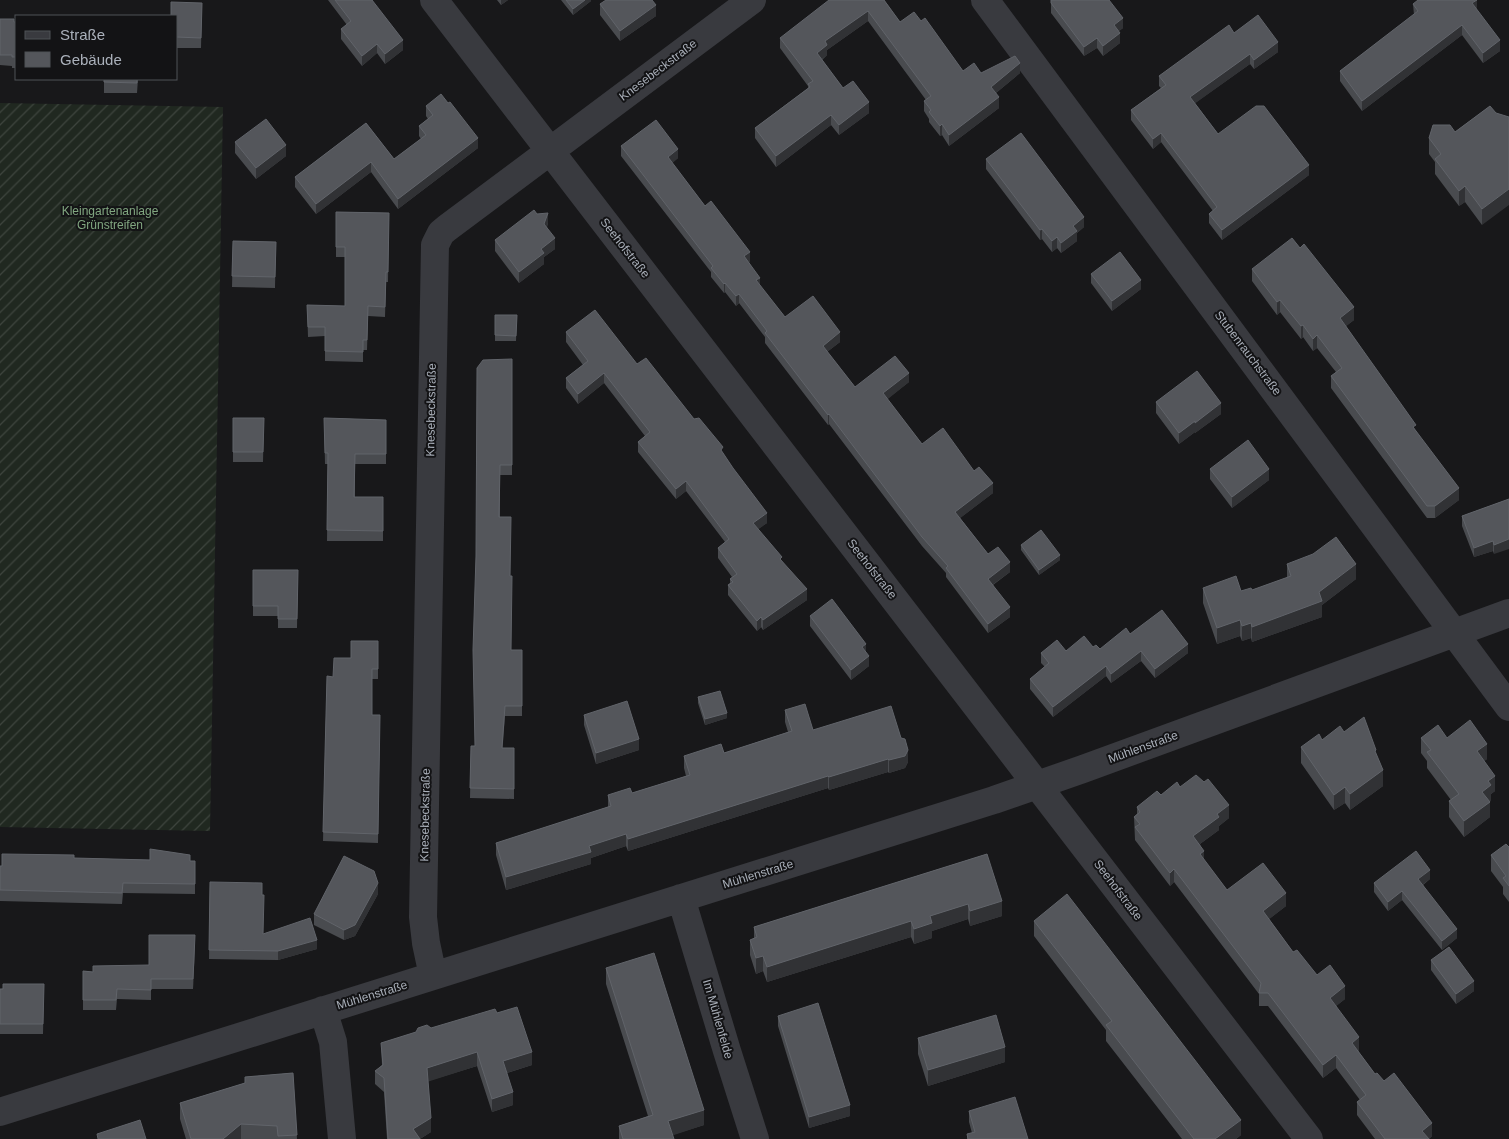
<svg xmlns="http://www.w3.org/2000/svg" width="1509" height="1139" font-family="Helvetica,sans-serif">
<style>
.garden{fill:url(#garden-furrows)}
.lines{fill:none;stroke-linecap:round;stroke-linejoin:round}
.minor{stroke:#393a3f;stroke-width:28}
.wall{fill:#494b4f}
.shaded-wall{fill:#313235}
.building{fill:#54565b;stroke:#61646a}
.labels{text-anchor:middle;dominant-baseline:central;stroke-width:4;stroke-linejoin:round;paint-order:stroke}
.street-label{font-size:12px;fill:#aab0ba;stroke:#131315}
.park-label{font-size:12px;fill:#81a680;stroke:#131315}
</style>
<defs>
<pattern id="garden-furrows" width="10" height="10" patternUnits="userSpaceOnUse" patternTransform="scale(1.25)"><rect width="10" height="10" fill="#202820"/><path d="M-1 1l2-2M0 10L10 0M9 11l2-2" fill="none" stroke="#3e453e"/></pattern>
</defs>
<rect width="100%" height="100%" fill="#18181a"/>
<path class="garden" d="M0,103L223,107L210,831L0,827Z"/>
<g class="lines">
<path class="minor" d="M434,0L1309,1139
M985,0L1509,707
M681,898L727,1051L755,1139
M433,976L426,943L423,917L435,245L441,233L447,228L752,0
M323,1010L333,1042L342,1139
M0,1112L994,800L1083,769L1509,613"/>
</g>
<path class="wall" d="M328,0H372L403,50L385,64L377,53L362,66L341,39V29L347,25Z
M497,0H508L501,5Z
M561,0H591V1L573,15Z
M884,0L900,22L921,21L963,71L981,73H1020L996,93L999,108L949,146L942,135L940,136L929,122V119L924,111V101L926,100L868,21L827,50V55L822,60L843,88L869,113L839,135L831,125L776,167L755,138V128L808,88V86L780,48V38Z
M1051,0L1123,28L1119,31L1120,43L1103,56L1097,48L1084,56L1051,13Z
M202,3L201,48H176V16Z
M600,4L656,16L620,41L600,15Z
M1413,4L1477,10L1500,51L1483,63L1462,35L1362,111L1340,81V71L1414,15Z
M0,19L16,22V68H12V66L0,65Z
M1234,33L1278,52L1254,69L1250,64L1195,103L1218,134L1309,175L1222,240L1209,223V214L1213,211L1161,142L1153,149L1131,120V110L1161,88L1159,86V76Z
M104,79H138L137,93H104Z
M426,106L478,148L398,209L371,172L316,214L295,187V177L366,123L394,159L421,139L419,136V126L428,119L426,116Z
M1490,106L1482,225L1465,202L1459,206L1435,174V162L1429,154V138L1455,132Z
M235,142L286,156L256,179L235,153Z
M621,146L678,158L672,163L705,206L750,261L749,262L760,286L785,317L840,342L827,352L855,387L909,382L887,399L922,444L974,471L993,493L960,518L988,554L1010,572L993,585L1010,617L988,633L946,577V573L922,546L829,424L828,425L765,343V337L739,303L736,306L725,292L724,293L711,277V272L621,156Z
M986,159L1084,227L1077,233V241L1061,253L1057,248L1052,252L1042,239L1040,240L986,169Z
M336,212L389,213L388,282H386L385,317L368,316L367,350H363V362L325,361V336L308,337L307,305L345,306V257H336Z
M537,214L548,223L547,227L555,249L544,257V264L519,283L495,251V240Z
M233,241L276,242L275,288L232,287Z
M1252,269L1354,320L1346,326L1416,431L1459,500L1435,518H1427L1331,388V376L1336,372L1317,348L1313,351L1303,337L1301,339L1280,312L1277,315L1252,281Z
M1091,274L1141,289L1112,311L1091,283Z
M495,315H517L516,341H495Z
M566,332L637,364L694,419L723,453L767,523L758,529L782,561L807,600L763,630L761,627L757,631L728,595V585L730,583V579L732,577L718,558V548L725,542L686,491L676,499L638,452V442L645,436L604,383L578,404L566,388V378L583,365L566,342Z
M512,359V475H500V517L510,576L511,650H522V716H505L502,748H514V799L470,798L471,746H475L476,556Z
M1156,402L1221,414L1195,433V432L1179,444L1156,413Z
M233,418H264L263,462H233Z
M324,418L386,420V464H355V497H383V541H327L328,464H325Z
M1210,469L1269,480L1232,508L1210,479Z
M1509,499L1494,554L1493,551L1474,557L1462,526V516Z
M1021,545L1060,560L1039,575L1021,550Z
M1287,564L1356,579L1322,605V617L1252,642L1251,638L1242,641L1240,636L1217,644L1203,603V588L1241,591L1252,590L1287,578Z
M253,570H298L297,628H278V616H253Z
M810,616L866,653L869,666L851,680L810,626Z
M1130,634L1188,653L1155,678L1141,661L1111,683L1106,676L1053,717L1030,689V679L1045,667L1041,663V653L1093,647L1100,649Z
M378,641V679H372V715H380L378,843L323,841L327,676L333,677L351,658Z
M698,697L727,718L705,725L698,703Z
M785,710L813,730L908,762L905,768L889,773L888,772L829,790L828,788L628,851L626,846L591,858V864L506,890L496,855V843L608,807V795L632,793L686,776L684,768V756L724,753L788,732L785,722Z
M584,715L639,750L596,764L584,725Z
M1344,732L1376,754L1383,786L1350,810L1345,803L1334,810L1301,763V747Z
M1421,738H1447L1487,759L1484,761L1495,791L1491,794V800L1490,801V817L1464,837L1449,817V801L1451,800L1427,768V761L1421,753Z
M1180,787L1229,818L1219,826V830L1200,844L1204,860L1227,890L1286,906L1269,919L1293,952L1317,975L1345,999L1336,1006L1359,1050L1358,1051L1375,1074L1384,1081L1432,1136L1429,1139H1375L1357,1115V1102L1360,1100L1336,1068L1323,1078L1268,1006H1259V994L1174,882L1170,886L1135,840L1134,817L1137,814V807L1161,795Z
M1509,847V902L1503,894V887L1491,871V855Z
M987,854L1002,916L970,926L968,919L932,931V938L914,944L911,937L767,982L763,971L756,974L750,955V940L754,939V927Z
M74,858L195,861V894L123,893L122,904L0,901V866Z
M1430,879L1423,885L1457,938L1442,950L1402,900L1388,911L1374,892V883Z
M210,882L262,895L263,934L317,949L278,960L209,959Z
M378,894L355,936L344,940L314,925V914Z
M1034,921L1241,1135L1236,1139H1182L1106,1041V1030L1034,936Z
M195,945L193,989H151V1000L117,999L116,1010H83V971L93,972L149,965Z
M1431,960L1474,991L1456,1004L1431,970Z
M606,968L704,1125L672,1135L674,1139H619V1126L648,1116L606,984Z
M44,984L43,1034H0V989Z
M497,1013L532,1065L507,1073L513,1105L492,1112L477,1066L428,1081L431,1132L420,1139H387L384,1092L375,1084V1071L382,1065L381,1043L431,1028Z
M778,1016L850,1116L809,1128L778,1026Z
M918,1038L1005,1062L928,1086L918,1054Z
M293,1073L297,1139H186L180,1119V1103L245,1083V1077Z
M969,1111L1028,1139H967V1134L972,1133L969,1122Z"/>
<path class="shaded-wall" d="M501,0H508L501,5Z
M585,0H591V1L573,15V9Z
M1477,0V10L1472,3Z
M656,5V16L620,41V31Z
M868,11V21L827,50V55L817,63V53L825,41Z
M1123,18V28L1114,35V25Z
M1462,25V35L1362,111V101Z
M1120,33V43L1103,56V46Z
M1097,38V48L1084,56V47Z
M403,40V50L385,64V54Z
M1500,40V51L1483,63V53Z
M1278,42V52L1254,69V60Z
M377,44V53L362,66V56Z
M1250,54V64L1190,107V97Z
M1020,63V73L991,97V87Z
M999,97V108L949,146V135Z
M869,102V113L839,135V125Z
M831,115V125L776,167V156Z
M942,124V135L940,136V126Z
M1161,133V142L1153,149V139Z
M478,138V148L398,209V199Z
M286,145V156L256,179V168Z
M678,149V158L668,167V157Z
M371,162V172L316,214V204Z
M1309,165V175L1222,240V230Z
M1465,186V202L1459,206V191Z
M1509,189V205L1482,225V209Z
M548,213V223L544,234V224Z
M1084,217V227L1077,233V241L1061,253V243L1073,226Z
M1042,229V239L1040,240V230Z
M1057,237V248L1052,252V241Z
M555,238V249L544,257V264L519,283V272L541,249Z
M750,252V261L744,266V256Z
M760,278V287L756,280Z
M1141,280V289L1112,311V301Z
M725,283V292L724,293V284Z
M739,294V303L736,306V296Z
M1280,300V312L1277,315V302Z
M1354,307V320L1340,331V318Z
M1303,325V337L1301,339V326Z
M840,332V342L823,355V346Z
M1317,335V348L1313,351V339Z
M604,373V383L578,404V394Z
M909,373V382L883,403V393Z
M1221,403V414L1195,433V423Z
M829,414V424L828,425V415Z
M1195,421V432L1179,444V433Z
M1269,469V480L1232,508V497Z
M686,481V491L676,499V489Z
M993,483V493L955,522V512Z
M1459,488V500L1435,518V506Z
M767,513V523L753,533V523Z
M1509,539V549L1494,554V545Z
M1493,541V551L1474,557V548Z
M1060,555V560L1039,575V570Z
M1010,562V572L988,588V579Z
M1356,564V579L1322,605V617L1252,642V627L1319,592Z
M807,589V600L763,630V620Z
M1010,607V617L988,633V624Z
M761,617V627L757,631V621Z
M1240,620V636L1217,644V628Z
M1251,623V638L1242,641V626Z
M866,644V654L862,647Z
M1188,644V653L1155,678V669Z
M1141,651V661L1111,683V674Z
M869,656V666L851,680V670Z
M1106,666V676L1053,717V707Z
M505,706V716L502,758V748Z
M727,713V718L705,725V719Z
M639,739V750L596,764V753Z
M1487,744V759L1477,767V751Z
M908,750V762L905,768L889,773V760Z
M888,759V772L829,790V777Z
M1383,770V786L1350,810V794Z
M828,776V788L628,851V839Z
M1495,776V791L1491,794V800L1482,807V792L1488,781Z
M1345,787V803L1334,810V795Z
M1490,802V817L1464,837V821Z
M1229,805V818L1219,826V830L1193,849V836L1217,814Z
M626,834V846L591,858V864L506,890V877L589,846Z
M1204,851V864L1200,854Z
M1174,869V882L1170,886V873Z
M1430,870V879L1418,888V879Z
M378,883V894L355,936L344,940V930Z
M1402,891V900L1388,911V902Z
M1286,893V906L1263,924V911Z
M1002,901V916L970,926V911Z
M968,904V919L932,931V938L914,944V929L930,916Z
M911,921V937L767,982V967Z
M1457,929V938L1442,950V941Z
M195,935V945L193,989V979Z
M317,940V949L278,960V951Z
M763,956V971L756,974V958Z
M1474,981V991L1456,1004V994Z
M1345,986V999L1330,1011V998Z
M1359,1037V1050L1352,1056V1043Z
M1005,1047V1062L928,1086V1070Z
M477,1052V1066L427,1082V1068Z
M532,1052V1065L503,1074V1061Z
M1336,1055V1068L1323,1078V1065Z
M513,1092V1105L492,1112V1099Z
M850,1105V1116L809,1128V1117Z
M704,1110V1125L668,1137V1121Z
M431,1118V1132L420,1139L413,1129Z
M1241,1120V1135L1236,1139H1215Z
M1432,1123V1136L1428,1139L1422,1131Z
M241,1124V1139H223Z"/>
<path class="building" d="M335,0H372L403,40L385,54L377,44L362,56L341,29L351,21Z
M566,0H585L573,9Z
M606,0H652L656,5L620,31L600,4Z
M829,0H884L900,22L914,12L921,21L925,18L963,71L974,63L981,73L1015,56L1020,63L991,87L999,97L949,135L942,124L940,126L929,112L931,110L924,101L931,96L868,11L825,41L827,45L817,53L843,88L853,81L869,102L839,125L831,115L776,156L755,128L810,87L808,84L813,81L780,38Z
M1051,0H1109L1123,18L1114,25L1120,33L1103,46L1097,38L1084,47L1051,3Z
M1418,0H1477L1472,3L1500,40L1483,53L1462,25L1362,101L1340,71L1418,11L1413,4Z
M171,2L202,3L201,38L176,37V16H171Z
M1258,15L1278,42L1254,60L1250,54L1190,97L1218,134L1256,106H1264L1309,165L1222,230L1209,214L1217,207L1161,133L1153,139L1131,110L1166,85L1159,76L1229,25L1234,33Z
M0,19H14V22H16V57H12V55H0Z
M104,79H137V83L104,82Z
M441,94L448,103L450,102L478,138L398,199L371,162L316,204L295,177L366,123L394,159L426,135L419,126L433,115L426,106Z
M1490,106L1496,113L1509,117V189L1482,209L1465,186L1459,191L1435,159L1441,154L1429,138L1433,125H1450L1455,132Z
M266,119L286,145L256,168L235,142Z
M656,120L678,149L668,157L705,206L711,201L750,252L744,256L760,278L756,280L785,317L813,296L840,332L823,346L855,387L895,356L909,373L883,393L922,444L943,428L974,471L979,467L993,483L955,512L988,554L998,547L1010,562L988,579L1010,607L988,624L946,568L948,566L922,537L829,414L828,415L765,333L767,331L739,294L736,296L725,283L724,284L711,268L713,266L621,146Z
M1021,133L1084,217L1073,226L1077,231L1061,243L1057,237L1052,241L1042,229L1040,230L986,159Z
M534,210L537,214L548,213L544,224L555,238L541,249L544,253L519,272L495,240Z
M336,212L389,213L388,272H386L385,307L368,306L367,340H363V352L325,351V327H308L307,305L345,306V247H336Z
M1292,238L1300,248L1304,244L1354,307L1340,318L1416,425L1413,427L1459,488L1435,506H1427L1331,376L1342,368L1317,335L1313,339L1303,325L1301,326L1280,300L1277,302L1252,269Z
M233,241L276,242L275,277L232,276Z
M1120,252L1141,280L1112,301L1091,274Z
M595,310L637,364L646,358L694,419L699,418L723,447L721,450L733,468L767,513L753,523L782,557L780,559L807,589L763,620L761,617L757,621L728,585L733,582L730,579L737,574L718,548L729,539L686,481L676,489L638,442L650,432L604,373L578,394L566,378L588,361L566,332Z
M495,315H517L516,336L495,335Z
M512,359V465H500L499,517H511L510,576H512L511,650H522V706H505L502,748H514V789L470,788L471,746H475L473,650L476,556L477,368L483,360Z
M1197,371L1221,403L1195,423V421L1179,433L1156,402Z
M233,418H264L263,452H233Z
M324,418L386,420V454H355L354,497H383V531L327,530L328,453H325Z
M1248,440L1269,469L1232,497L1210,469Z
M1509,499V539L1494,545L1493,541L1474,548L1462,516Z
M1041,530L1060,555L1039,570L1021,545Z
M1336,537L1356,564L1319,592L1322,601L1252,627L1251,623L1242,626L1240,620L1217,628L1203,588L1236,576L1241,591L1251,588L1252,590L1291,576L1287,564L1313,554Z
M253,570H298L297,619H278V606H253Z
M832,599L866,644L862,647L869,656L851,670L810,616Z
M1162,610L1188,644L1155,669L1141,651L1111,674L1106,666L1053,707L1030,679L1049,663L1041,653L1057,640L1066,651L1084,636L1093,647L1096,645L1100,649L1126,628L1130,634Z
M351,641H378V669H372V715H380L378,834L323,832L327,676L333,677L334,658H351Z
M720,691L727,713L705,719L698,697Z
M627,701L639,739L596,753L584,715Z
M805,704L813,730L891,706L901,738L905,739L908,750L905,756L889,760L888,759L829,777L828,776L628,839L626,834L589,846L591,852L506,877L496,843L611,806L608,795L630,788L632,793L690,775L684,756L721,744L724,753L792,731L785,710Z
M1364,717L1376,750L1375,751L1383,770L1350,794L1345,787L1334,795L1301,747L1319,734L1322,740L1340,726L1344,732Z
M1470,720L1487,744L1477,751L1495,776L1488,781L1491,785L1482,792L1490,802L1464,821L1449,801L1459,794L1427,752L1431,750L1421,738L1438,725L1447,738Z
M1196,775L1204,782L1208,779L1229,805L1217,814L1219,817L1193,836L1204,851L1200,854L1227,890L1263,863L1286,893L1263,911L1293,952L1297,950L1317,975L1330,965L1345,986L1330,998L1359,1037L1352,1043L1375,1074L1377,1073L1384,1081L1394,1073L1432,1123L1422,1131L1429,1139H1385L1357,1102L1366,1095L1336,1055L1323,1065L1268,993H1259L1261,983L1174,869L1170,873L1135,827L1140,824L1134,817L1140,812L1137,807L1157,791L1161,795L1177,782L1180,787Z
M1506,844L1509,847V886L1503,878L1506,876L1491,855Z
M150,849L190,855V861H195V884L123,883L122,893L0,890V866H2V854L74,855V858L150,860Z
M1416,851L1430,870L1418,879L1457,929L1442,941L1402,891L1388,902L1374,883Z
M987,854L1002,901L970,911L968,904L930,916L932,923L914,929L911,921L767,967L763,956L756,958L750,940L757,937L754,927Z
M344,856L374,871L378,883L355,925L344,930L314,914Z
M210,882L262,883V895H264L263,934L310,918L317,940L278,951L209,950Z
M1067,894L1241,1120L1215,1139H1194L1106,1025L1112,1021L1034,921Z
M149,935H195L193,979H151V990L117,989L116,1000H83V971L93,972V966L149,965Z
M1449,947L1474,981L1456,994L1431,960Z
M654,953L704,1110L668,1121L674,1139H623L619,1126L653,1115L606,968Z
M3,984H44L43,1024H0V989H3Z
M818,1003L850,1105L809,1117L778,1016Z
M517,1007L532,1052L503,1061L513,1092L492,1099L477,1052L427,1068L431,1118L413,1129L420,1139H388L384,1078L375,1071L383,1065L381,1043L416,1032L418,1028L427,1025L431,1028L495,1009L497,1013Z
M996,1015L1005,1047L928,1070L918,1038Z
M293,1073L297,1135L278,1136L277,1126L241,1124L223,1139H191L180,1103L245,1083V1077Z
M1015,1097L1028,1139H968L967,1134L975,1132L969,1111Z
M140,1120L146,1139H98L97,1134Z"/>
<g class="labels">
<g class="street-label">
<text transform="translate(658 70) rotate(-37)">Knesebeckstraße</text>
<text transform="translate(625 248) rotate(52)">Seehofstraße</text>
<text transform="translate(1248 353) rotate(53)">Stubenrauchstraße</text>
<text transform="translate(431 410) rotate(-89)">Knesebeckstraße</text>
<text transform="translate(872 569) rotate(52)">Seehofstraße</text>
<text transform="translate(1143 747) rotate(-20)">Mühlenstraße</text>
<text transform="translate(425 815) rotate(-89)">Knesebeckstraße</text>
<text transform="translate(758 874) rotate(-17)">Mühlenstraße</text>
<text transform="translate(1118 890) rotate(53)">Seehofstraße</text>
<text transform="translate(372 995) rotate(-17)">Mühlenstraße</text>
<text transform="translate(718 1019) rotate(74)">Im Mühlenfelde</text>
</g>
<g class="park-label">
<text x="110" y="211">Kleingartenanlage<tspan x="110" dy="14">Grünstreifen</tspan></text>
</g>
</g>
<rect x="15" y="15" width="162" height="65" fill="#131315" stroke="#4f5257"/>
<rect x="25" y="31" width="25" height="8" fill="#393a3f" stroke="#4f5257"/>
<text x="60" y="40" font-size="15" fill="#aab0ba">Straße</text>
<rect x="25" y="52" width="25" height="15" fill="#54565b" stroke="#4f5257"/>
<text x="60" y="65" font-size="15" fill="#aab0ba">Gebäude</text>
</svg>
